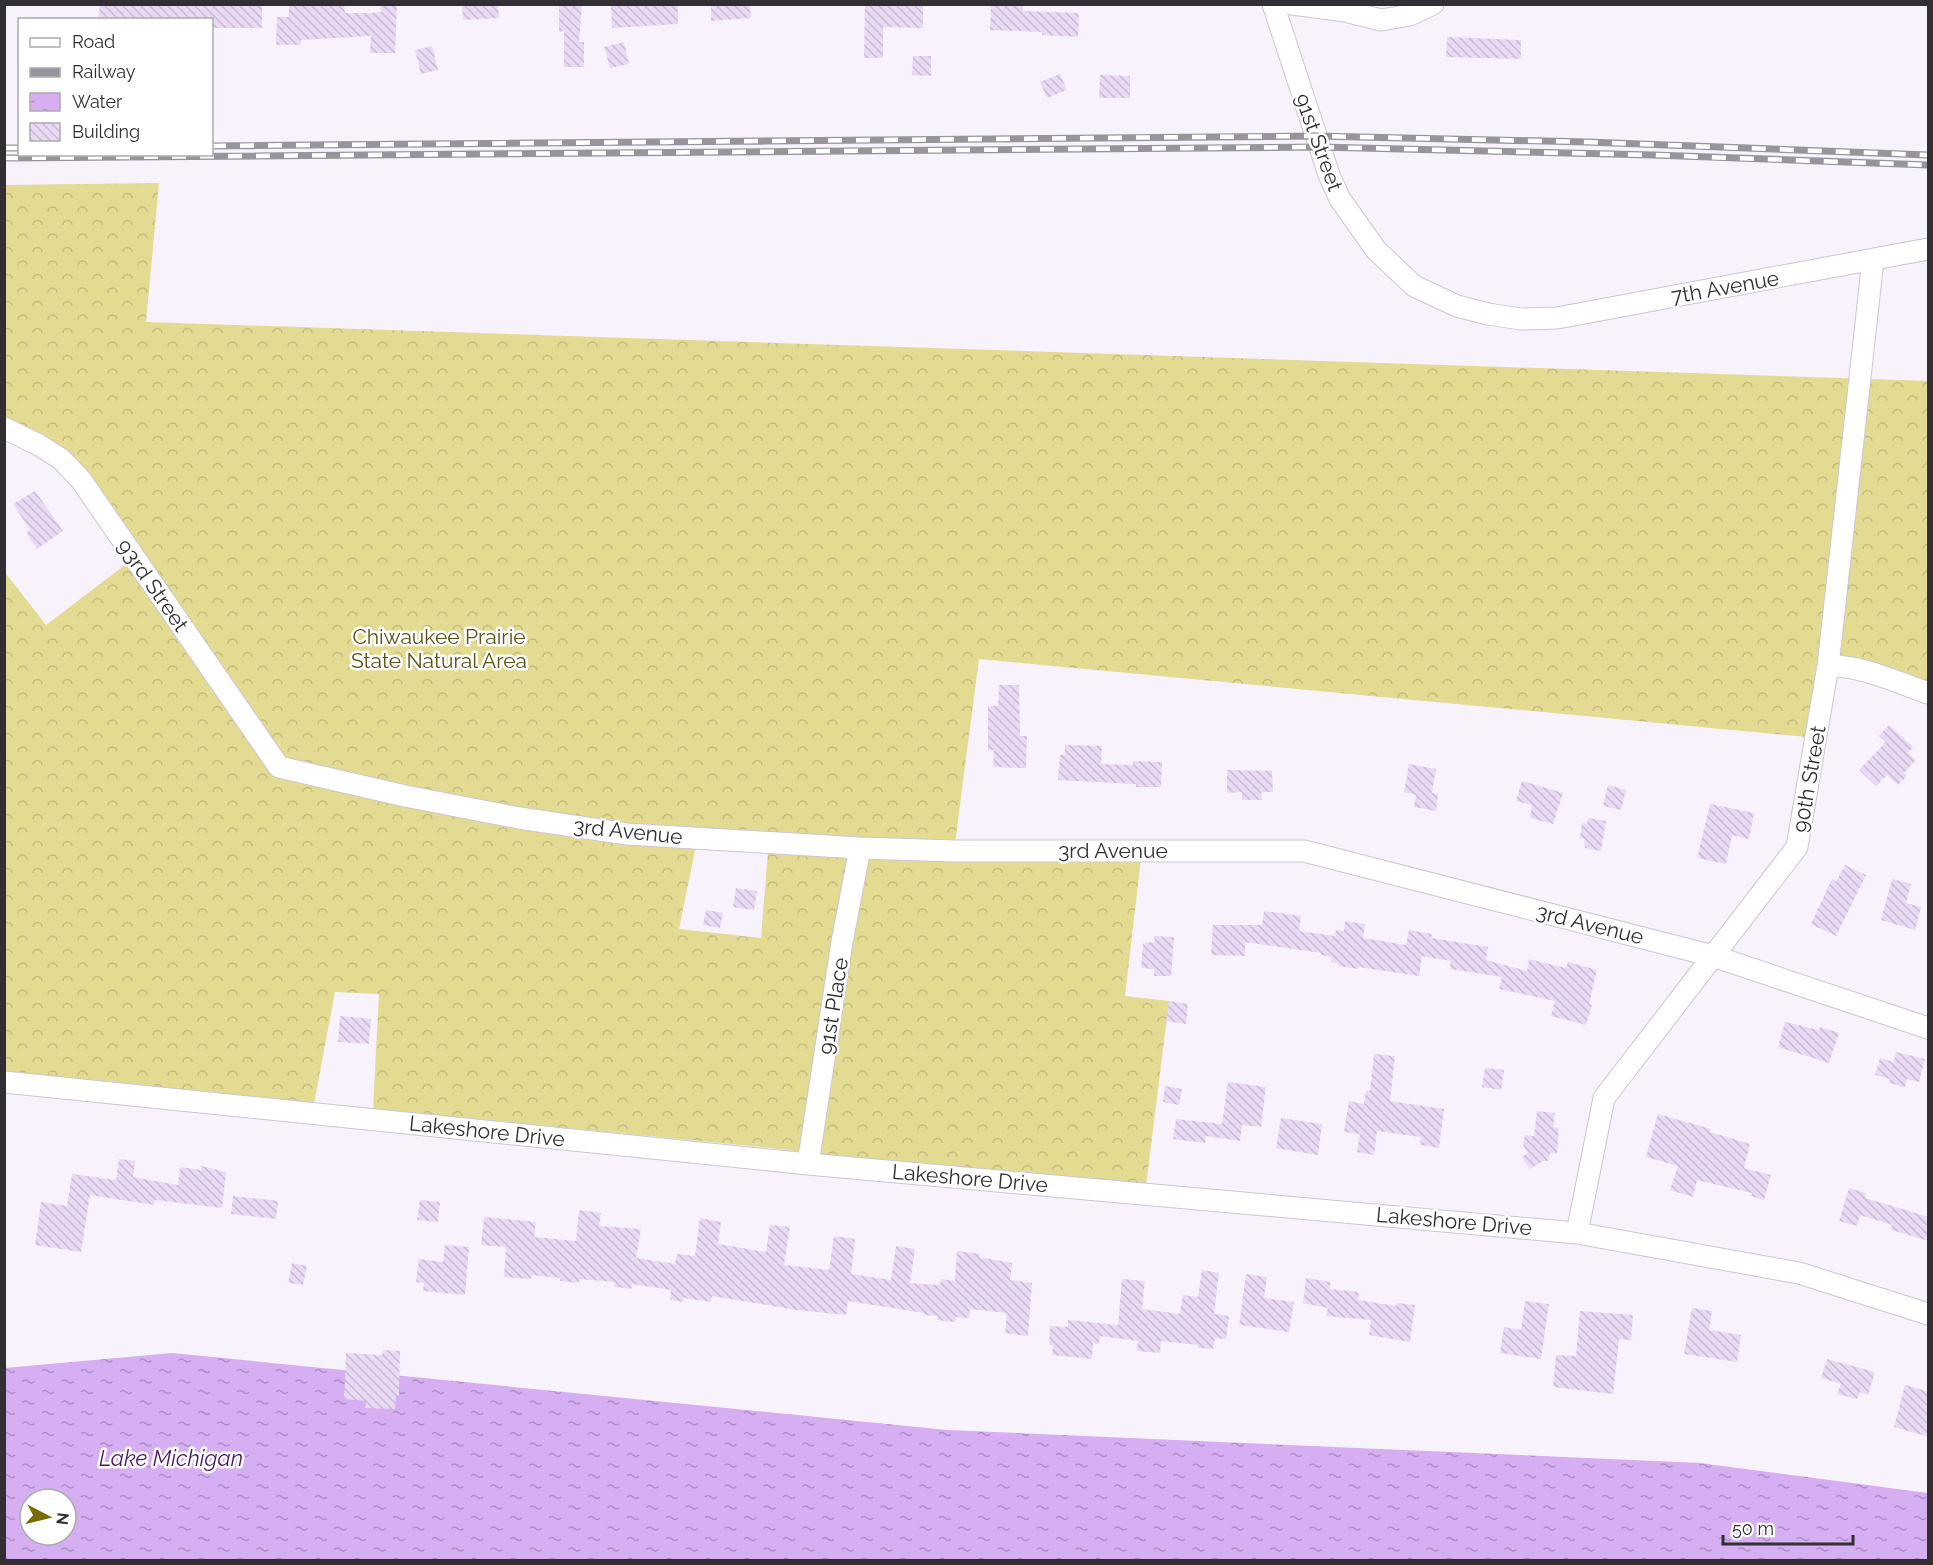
<svg xmlns="http://www.w3.org/2000/svg" width="1933" height="1565" font-family="Raleway,sans-serif">
<style>
.forest{fill:url(#forest-crowns);fill-rule:evenodd}
.water{fill:url(#water-ripples);fill-rule:evenodd}
.building{fill:url(#building-back-hatch)}
.lines{fill:none;stroke-linecap:round;stroke-linejoin:round}
.minor-casing{stroke:#ccc6d0;stroke-width:23}
.minor{stroke:#fff;stroke-width:21}
.rail-casing{stroke:#97949b;stroke-width:7}
.rail{stroke:#fff;stroke-width:4.5;stroke-dasharray:14;stroke-linecap:butt}
.labels{text-anchor:middle;dominant-baseline:central;stroke-width:5;stroke-linejoin:round;paint-order:stroke}
.street-label{font-size:21px;fill:#312f33;stroke:#fff}
.park-label{font-size:21px;fill:#5b5316;stroke:#fff}
.water-label{font-size:22px;font-style:italic;fill:#4b1867;stroke:#fff}
</style>
<defs>
<pattern id="forest-crowns" width="20" height="18" patternUnits="userSpaceOnUse" patternTransform="scale(1.5)"><rect width="20" height="18" fill="#e3db92"/><path d="M2 6a3 3 0 1 1 6 0M12 15a3 3 0 1 1 6 0" fill="none" stroke="#c3bc7e"/></pattern>
<pattern id="water-ripples" width="26" height="14" patternUnits="userSpaceOnUse" patternTransform="scale(1.5)"><rect width="26" height="14" fill="#d6aef2"/><path d="M2 4q2-2 4 0t4 0M15 11q2-2 4 0t4 0" fill="none" stroke="#ae8ec5"/></pattern>
<pattern id="building-back-hatch" width="6" height="6" patternUnits="userSpaceOnUse" patternTransform="scale(1.5)"><rect width="6" height="6" fill="#e9d9f5"/><path d="M-1 5l2 2M0 0l6 6M5-1l2 2" fill="none" stroke="#c8bbd2"/></pattern>
</defs>
<rect width="100%" height="100%" fill="#f7f2fc"/>
<path class="forest" d="M159,183L146,322L1928,381V685L1820,648L1807,737L979,659L954,851L1142,850L1125,996L1169,1001L1145,1194L761,1147L373,1109L379,994L335,992L314,1104L5,1073L4,571L46,625L138,555L93,485L5,418V185ZM696,846L768,851L761,938L679,929Z"/>
<path class="water" d="M172,1353L947,1430L1700,1463L1928,1493V1560H5V1368ZM30,1499H66V1535H30Z"/>
<path class="building" d="M100,4H262V28H212V20H98Z
M289,4H344L345,13H371L381,12V4H397L395,53H370L371,36L301,40V45H276L277,17H289Z
M462,4H498L499,18L463,20Z
M559,4H582L579,42H584V67H564V31L559,32Z
M611,4H678V24L612,28Z
M711,4H750L751,18L711,21Z
M865,4H923V28L883,27V58H864Z
M991,4H1023V11L1079,13L1078,37L1042,35V32L990,30Z
M1447,37L1521,40V59L1446,57Z
M624,42L629,64L610,68L604,47Z
M432,46L438,70L421,74L415,50Z
M913,56H931V76L912,75Z
M1060,74L1067,90L1047,98L1040,82Z
M1100,75L1130,76V98H1099Z
M35,491L63,531L37,549L26,533L30,530L13,504Z
M999,685H1019L1020,736H1027L1026,768L993,767L994,750H988V706H998Z
M1889,725L1913,747L1908,753L1916,760L1904,773L1907,776L1898,785L1887,775L1876,786L1859,770L1886,742L1879,736Z
M1065,745L1102,746L1101,764L1133,765V761L1162,762L1161,787H1136V784L1058,780L1060,755H1065Z
M1409,764L1436,769L1432,793L1438,794L1436,811L1414,807L1416,795L1404,792Z
M1227,770L1272,771L1273,792H1261L1262,800H1242V792L1227,793Z
M1522,781L1563,793L1553,824L1530,818L1532,805L1516,801Z
M1608,785L1626,790L1621,810L1603,806Z
M1710,804L1754,813L1749,839L1732,835L1726,864L1697,858Z
M1588,818L1606,821L1601,851L1585,848L1584,839L1580,838L1582,823L1587,824Z
M1845,865L1866,875L1836,936L1811,924L1832,879L1836,882Z
M1892,879L1911,884L1906,903L1921,907L1915,930L1881,920Z
M736,888L757,891L754,910L733,907Z
M706,910L723,913L720,928L703,925Z
M1264,911L1301,916L1299,931L1335,936L1336,930L1344,931L1345,921L1365,924L1363,938L1406,945L1409,930L1432,934L1431,938L1488,947L1486,960L1527,971L1529,959L1566,968L1568,962L1597,970L1589,1004L1592,1005L1586,1025L1551,1016L1555,1001L1499,989L1502,977L1450,969L1451,961L1422,956L1419,976L1358,967V969L1338,966L1339,963L1331,962L1332,957L1321,955V953L1245,942V956L1211,955L1213,925H1262Z
M1154,936L1174,937L1171,976H1154V969L1141,968L1143,943L1155,942Z
M1169,1001L1188,1004L1186,1024L1166,1021Z
M340,1016L371,1019L369,1044L338,1042Z
M1785,1022L1819,1030L1820,1027L1839,1033L1829,1063L1778,1047Z
M1896,1052L1925,1059L1919,1082L1907,1079L1905,1087L1889,1083L1890,1079L1875,1075L1880,1058L1894,1062Z
M1374,1054L1395,1056L1390,1101L1444,1109L1439,1148L1420,1145L1421,1137L1377,1131L1374,1155L1357,1152L1360,1134L1344,1132L1349,1101L1364,1104L1366,1090L1370,1091Z
M1485,1068L1504,1070L1501,1090L1482,1087Z
M1228,1082L1266,1087L1261,1127L1242,1125L1240,1141L1206,1136L1205,1143L1173,1139L1176,1119L1222,1124Z
M1165,1086L1182,1089L1179,1105L1163,1102Z
M1537,1111L1555,1113L1553,1127L1559,1128L1557,1154L1550,1153L1548,1161H1543L1530,1169L1522,1157L1528,1153L1523,1145L1525,1135L1534,1136Z
M1658,1114L1711,1129L1710,1132L1750,1144L1744,1168L1771,1175L1764,1200L1751,1196L1752,1193L1697,1180L1693,1197L1670,1190L1678,1166L1646,1157Z
M1281,1118L1322,1124L1318,1155L1276,1148Z
M119,1159L135,1161L133,1177L178,1185L180,1167L201,1170V1166L226,1172L222,1208L155,1200L154,1205L90,1195L81,1252L35,1245L41,1202L67,1206L72,1174L116,1180Z
M1849,1188L1866,1193L1865,1198L1929,1217V1241L1891,1230L1892,1225L1860,1215L1857,1226L1839,1221Z
M233,1196L278,1201L276,1219L231,1214Z
M420,1200L440,1202L438,1222L417,1220Z
M579,1210L601,1213L599,1226L641,1229L636,1258L675,1264L677,1254L695,1256L700,1218L721,1222L718,1244L766,1252L770,1225L790,1227L784,1265L829,1270L834,1236L855,1239L851,1274L891,1280L896,1246L915,1249L910,1283L940,1285L941,1279L955,1281L957,1251L980,1254L979,1257L1012,1263L1010,1280L1032,1283L1028,1336L1005,1333L1007,1313L970,1309L969,1318L956,1317L955,1322L937,1320L938,1316L923,1315L924,1313L848,1301L846,1315L797,1310L712,1296L711,1302L683,1298V1302L670,1300L671,1290L633,1284L631,1289L615,1287V1282L579,1279V1283L560,1281V1278L531,1275V1279L504,1277L506,1247L481,1245L484,1217L536,1222L534,1237L576,1241Z
M445,1245L469,1247L465,1295L423,1291L424,1283L416,1282L419,1259L443,1262Z
M292,1263L307,1266L303,1285L288,1283Z
M1202,1270L1219,1273L1214,1314L1229,1316L1226,1339L1215,1338L1213,1349L1198,1348V1345L1161,1341L1160,1353L1137,1351L1138,1341L1100,1336L1099,1344L1093,1343L1092,1359L1052,1355L1053,1345H1049L1050,1326L1068,1327V1320L1118,1325L1122,1279L1145,1281L1142,1309L1180,1314L1183,1295L1198,1297Z
M1246,1274L1267,1277L1264,1298L1294,1302L1289,1332L1239,1325Z
M1306,1278L1331,1282L1329,1289L1359,1292L1358,1300L1396,1306L1397,1303L1415,1305L1410,1342L1369,1335L1371,1320L1326,1316L1328,1308L1303,1303Z
M1525,1301L1549,1304L1541,1359L1500,1353L1504,1327L1521,1330Z
M1692,1308L1712,1311L1709,1330L1741,1335L1737,1362L1684,1354Z
M1580,1311L1633,1315L1631,1340L1619,1339L1613,1394L1553,1387L1556,1355L1576,1356Z
M383,1350L400,1351L399,1396H396L395,1409L365,1408L366,1401L344,1399L346,1353L382,1355Z
M1827,1359L1875,1372L1868,1395L1860,1392L1857,1399L1837,1394L1841,1384L1821,1378Z
M1905,1385L1929,1392V1437L1894,1427Z"/>
<g class="lines">
<defs>
<path id="minor" d="M1273,4L1329,175L1340,199L1376,250L1414,286L1457,306L1488,314L1521,319L1557,318L1928,249
M1292,4L1345,11L1381,20L1410,15L1433,4
M4,428L39,445L61,459L81,480L279,767L405,796L519,818L627,834L860,848L954,851H1304L1713,956L1928,1028
M1828,666C1862,665 1896,682 1928,693
M4,1082L808,1164L1577,1233L1799,1273L1928,1314
M808,1164L842,942L860,848
M1577,1233L1604,1098L1797,847L1828,666L1873,260"/>
</defs>
<use href="#minor" class="minor-casing"/>
<use href="#minor" class="minor"/>
<defs>
<path id="rail" d="M212,146L1315,136L1587,142L1928,155
M4,148H20
M4,158L1319,147L1653,155L1928,165"/>
</defs>
<use href="#rail" class="rail-casing"/>
<use href="#rail" class="rail"/>
</g>
<g class="labels">
<g class="street-label">
<text transform="translate(1319 142) rotate(70)">91st Street</text>
<text transform="translate(1725 287) rotate(-10)">7th Avenue</text>
<text transform="translate(153 585) rotate(55)">93rd Street</text>
<text transform="translate(1809 779) rotate(-80)">90th Street</text>
<text transform="translate(628 831) rotate(6)">3rd Avenue</text>
<text x="1113" y="850">3rd Avenue</text>
<text transform="translate(1590 924) rotate(14)">3rd Avenue</text>
<text transform="translate(833 1006) rotate(-81)">91st Place</text>
<text transform="translate(487 1131) rotate(6)">Lakeshore Drive</text>
<text transform="translate(970 1178) rotate(5)">Lakeshore Drive</text>
<text transform="translate(1454 1221) rotate(5)">Lakeshore Drive</text>
</g>
<g class="park-label">
<text x="439" y="636">Chiwaukee Prairie<tspan x="439" dy="24">State Natural Area</tspan></text>
</g>
<g class="water-label">
<text x="171" y="1458">Lake Michigan</text>
</g>
</g>
<rect width="1933" height="1565" fill="none" stroke="#312f33" stroke-width="12"/>
<rect x="18" y="18" width="195" height="138" fill="#ffffff" stroke="#adacad" stroke-width="1.5"/>
<rect x="30" y="38" width="30" height="9" fill="#ffffff" stroke="#adacad" stroke-width="1.5"/>
<text x="72" y="48" font-size="18" fill="#312f33">Road</text>
<rect x="30" y="68" width="30" height="9" fill="#97949b" stroke="#adacad" stroke-width="1.5"/>
<text x="72" y="78" font-size="18" fill="#312f33">Railway</text>
<rect x="30" y="93" width="30" height="18" fill="url(#water-ripples)" stroke="#adacad" stroke-width="1.5"/>
<text x="72" y="108" font-size="18" fill="#312f33">Water</text>
<rect x="30" y="123" width="30" height="18" fill="url(#building-back-hatch)" stroke="#adacad" stroke-width="1.5"/>
<text x="72" y="138" font-size="18" fill="#312f33">Building</text>
<g transform="translate(48 1517) rotate(97)"><circle r="28" fill="#ffffff" stroke="#adacad" stroke-width="1.5"/>
<path d="M0-4.5L10 22L0 15L-10 22Z" fill="#776c07"/>
<text y="-9" font-size="16" font-weight="bold" text-anchor="middle" fill="#312f33">N</text>
</g>
<path d="M1723 1535v9h130v-9" fill="none" stroke="#312f33" stroke-width="3"/>
<text x="1732" y="1535" font-size="18" fill="#312f33" stroke="#ffffff" stroke-width="4.5" paint-order="stroke">50 m</text>
</svg>
